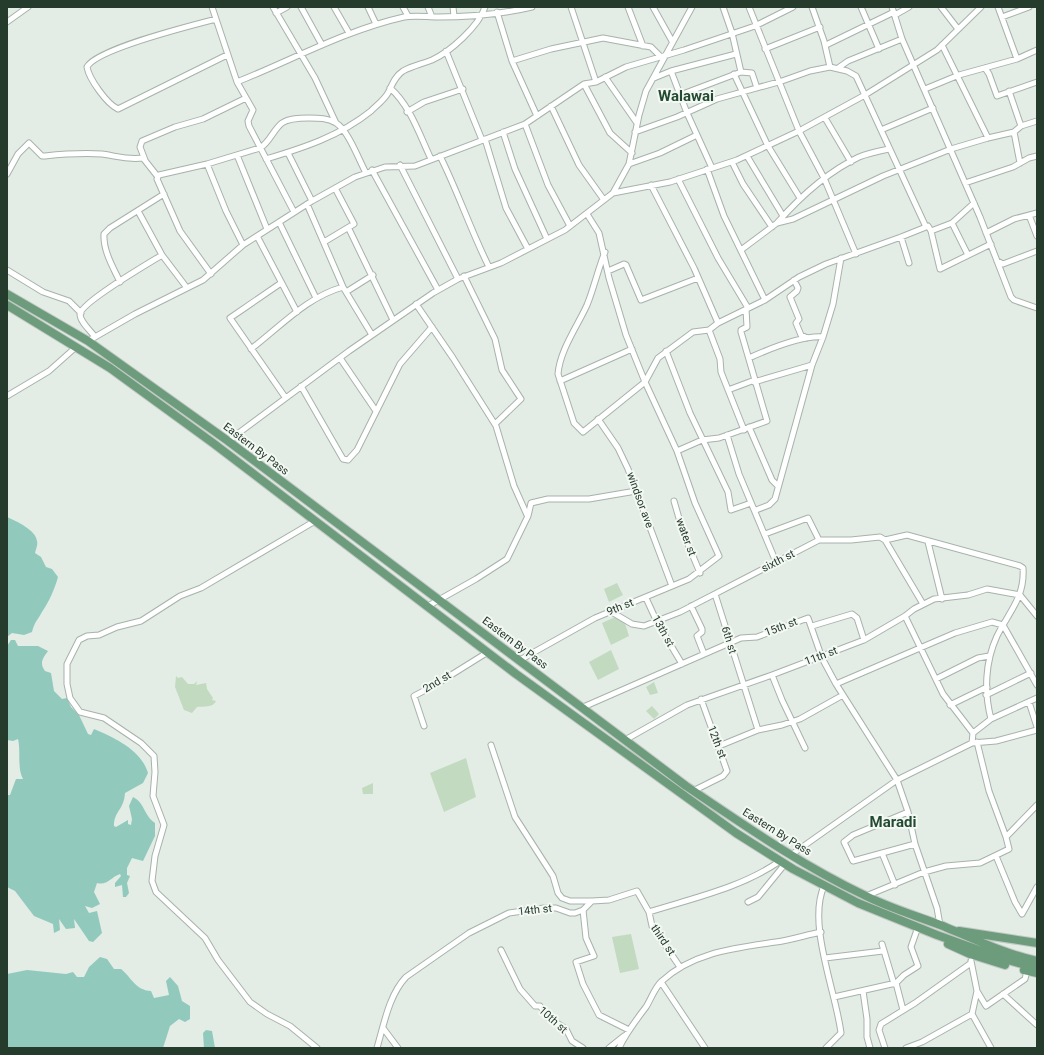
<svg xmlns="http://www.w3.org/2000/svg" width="1044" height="1055" font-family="Roboto,sans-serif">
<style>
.green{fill:#c2dabf}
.water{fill:#91cabd}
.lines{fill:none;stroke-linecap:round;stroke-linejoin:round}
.street-casing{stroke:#a6b3aa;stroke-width:7}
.primary-casing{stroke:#c2c8c4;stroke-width:10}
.street{stroke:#fff;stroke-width:5}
.primary{stroke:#6d9c7d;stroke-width:8}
.labels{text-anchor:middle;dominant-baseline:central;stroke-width:4;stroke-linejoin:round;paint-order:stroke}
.street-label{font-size:11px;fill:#253b2c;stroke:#f4f8f4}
.district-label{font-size:15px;font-weight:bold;fill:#234b31;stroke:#f4f8f4}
</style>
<rect width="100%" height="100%" fill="#e3ece5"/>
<path class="green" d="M617,583L623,595L609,602L604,589Z
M622,614L629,636L611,645L602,623Z
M611,650L619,669L598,680L589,662Z
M176,676L178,678L182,677L188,684H194L197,681L196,685L206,683L207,689L213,698L212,700L216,701C213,708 204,706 197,707L192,713L184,710L175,687Z
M654,682L658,693L650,695L646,687Z
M652,706L659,714L654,719L646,711Z
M466,758L476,797L444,812L430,773Z
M373,783V794H363L362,788Z
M631,934L639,969L620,973L612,937Z"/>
<path class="water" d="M7,517C16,521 36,530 37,541C38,545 36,549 35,553L41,557L46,567L52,569L58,577C55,588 49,602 42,612C37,621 35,621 32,632L24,635L12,633L7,637Z
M11,640H15L18,646H38L48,651C43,658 39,663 45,671L51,673L54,691L62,699L67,698L71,707L79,715L88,734L91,735L94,729C115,738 141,750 148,773L143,783L125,793C124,810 114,811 114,826L116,827L128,820V824L131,825L132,819L129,806L133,797C145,803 144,816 155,823V836L143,861L132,858L127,868V875L130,876L127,883L129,893L126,897H123L122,885L115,887V883L121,876L120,874C111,877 107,886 97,883L94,892L100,904L92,908L85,906L89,913L97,911L102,933L93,942L89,941L74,919L75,928L66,929L59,919L60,930L54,933L53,924L34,916L15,891L7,887V795H10L16,779H23C17,769 21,751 18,739L13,741L7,740V646Z
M100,957L107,959L114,969H121C132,978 135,990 151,991L154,998L169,995L166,981L170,977L178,986L182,1001L190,1006V1019L185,1022L179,1019L170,1026L163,1048H7V974L27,970L66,974L73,972L77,977H84L89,967Z
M206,1030L212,1031L215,1048H204L203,1033Z"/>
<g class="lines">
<defs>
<path id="street" d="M212,7L237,82L253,110L248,121L249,126L294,212
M273,7L315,78L336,123
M301,7L322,45
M334,7L349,33
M368,7L376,24
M403,7L408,16
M428,7L432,17
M453,7L454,16
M571,7L596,82
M628,7L643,46
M653,7L672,41
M723,7L732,33L741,72
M749,7L799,131L824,178L856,254
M812,7L824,41L830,67
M861,7L879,49
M892,7L902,39L980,217L1011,297L1014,300L1037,308
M941,7L958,29
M998,7L1017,59
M497,12L512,61L537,116
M276,13L287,7
M895,15L909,7
M1002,17L1029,7
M216,19C193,25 96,49 87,67C89,79 107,104 118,109L227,55
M7,22L28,7
M826,45L894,12
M942,45L988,138
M765,49L820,27
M446,51L482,140
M512,61L551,49L603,38L651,47L661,57
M838,68L848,61L902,39
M985,68L989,74L997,96L1037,82
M671,71L687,113L712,168
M734,74L768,146L800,198
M605,77L637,123
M654,78L671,71L736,54
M237,82C292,60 346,30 404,17C415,15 427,17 438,17C468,17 502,14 532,7
M584,84L610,133L632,153
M390,88C410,105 420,136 431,159
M925,89L959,75L1017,59L1037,50
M1009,91L1021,126
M680,95L741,72L752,73L757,88
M551,106L579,165L604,200
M407,112L424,102L463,89
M825,118L851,162
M525,124L548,185L570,226
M503,132L515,169L547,239
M635,132L677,117L717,99L782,81L810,71L830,67L847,71L856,76L881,130
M1014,132L1020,163
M485,139L506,208L528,249
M288,153L312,201
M237,155L267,229
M440,156C458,192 471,231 489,267
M747,156L783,216
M266,159C303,148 340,136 371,111C376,106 384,100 388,93C392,85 395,76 403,71C412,66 422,64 432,60C450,52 479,26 485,7
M145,160L140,147L142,141L175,127L203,119L246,98
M732,162L743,184L772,227
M207,164L226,211L243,245
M629,164L660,153L697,135
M400,165L458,279
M707,169L724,216L765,300
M372,170L438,290
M7,174L18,154L29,143L42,156H45C64,154 83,153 102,154C117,156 126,160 143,158L158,177
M678,179L718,258L748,308
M965,183L1013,167L1029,158L1037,156
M651,185L694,268L718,323
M613,193L670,182L737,160L799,131L865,95L937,50L981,7
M307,204L343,287L372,335
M138,211L162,255L187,288
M1029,215L1037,236
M279,222L316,298
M777,223C800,197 827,172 859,157C869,153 879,151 889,149
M952,223L968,255
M926,227L881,130L933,108
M349,229L393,320
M931,231L952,223L974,203
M986,233L1014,219L1037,213
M257,236L297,312
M901,237L909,263
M324,242L354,224L335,188
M741,250L777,223L793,219L883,176L951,149L988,138L1014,132L1021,126L1037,121
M605,252C598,269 594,288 587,305C577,327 560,350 558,374L574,423L583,432L645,382L658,358L693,332L709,330L718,323L765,300L799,277L826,264L901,237L926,227L928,226L931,231L940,269L991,244
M997,261L1003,264L1037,251
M7,270L43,292L69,301L81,313
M608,271L624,264L626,265L641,300L698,278
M211,274L180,231L157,179L159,175L207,164L260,148C270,142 273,130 282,123C289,118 300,118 309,118C318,118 328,118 336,123C348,130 359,160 366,173
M464,276L495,339L502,370L521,399L495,424
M794,280L798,288L797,291L790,297L799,319L796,323L801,335L807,338
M120,282C113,267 103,251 104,234L110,228L164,194
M281,283L230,318L285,397
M346,292L373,275
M416,304L453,358L496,426L514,486L527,515
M709,330L720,359L721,372L744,430
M95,337C91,331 80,322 80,314C82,302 149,263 162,255
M88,341L135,314L203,280L243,245L312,201L355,177L385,167L415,166L525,124L584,84L596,82L626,67L684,50L755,26L793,7
M251,349C281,326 307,297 343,287
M666,351L690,413L728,492L731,510L751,503
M340,358L376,411
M749,358C769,349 802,335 823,337
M560,381L632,349
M301,386L343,459L348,460L357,450L400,364L432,327
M728,390L752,381L754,382L812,365
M7,396L49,371L76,347
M598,419L618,448L628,469L672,586
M749,427L772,480L778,486
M727,435L739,474L776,562
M228,441L349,351L433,293L458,279L501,263L565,230L613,193L629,164L639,115L646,91L692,7
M677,451L702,440L719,438L767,421L741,332V330L747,327L746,309
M674,501L683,532L700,573
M756,510L769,505L775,499L812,365L823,337L833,304L841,258
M315,521L201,588L180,596L141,621L117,627L99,635L87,636L79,640L67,664V684L70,698L80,712L104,718L141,743L154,756L155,772L153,796L164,825L155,856L152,881L156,892L205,938L218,960L250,1002L267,1014L290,1026L317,1048
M765,534L808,518L819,540
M885,540L907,535L1020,566L1023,568C1025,597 1009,612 997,636C985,662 984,692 991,719L973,733L972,743
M928,542L942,599
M715,594L758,730
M646,598L657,622L682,664
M428,606L476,579L507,559L528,516L531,503L548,499H589L636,491
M691,606L702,629V632L697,636L704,654
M610,611L632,624L644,626L680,612L819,540H851L880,537L885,540L923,604
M905,616L943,694L973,733
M812,626L852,614L857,618L864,640
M520,660L595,618L689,579L719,556L695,503L677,451L645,382L626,335L609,278L599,233L587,214
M772,675L782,700L805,748
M936,679L978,658L989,656
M836,684L955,633L992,622L1003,625L1037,685
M986,695L1031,673
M1029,702L1037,727
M950,705L987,687
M581,708L741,638L757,637L808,618L822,658L836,684L897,780L908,812L915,844L937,908L940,925
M991,719L1037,698
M424,726L414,696L435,685L488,652
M625,740L687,705L772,675L864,640L905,616L914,609L934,599L968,595L987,589L1020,595L1037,616
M977,742L989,791L1006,837
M491,745L515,817L553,876L558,893L562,898L570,901H592
M719,746L758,730L782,725L800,719L843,695
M693,791L723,776L727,771L701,699
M908,812L853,835L844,842L853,861L915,844
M882,853L895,885
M791,855L897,780L972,743L996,741L1037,730
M996,856L1015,902L1022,914L1037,887
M824,886C807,924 836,992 841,1033L826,1048
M866,896L924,872L946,866L980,863L1009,849L1006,837L1037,805
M748,902L758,897L785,864
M583,910L586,938L594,956L576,962L583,984L599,1015L629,1030
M649,912L652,926L680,967
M882,944L894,984
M501,950L520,989L535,1006H540L549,1018L566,1029L572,1041L583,1048
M825,958L883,951
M971,961L977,991
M661,982L705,1048
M863,991L867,1019V1037L870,1048
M1003,994L1037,1025
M834,997L896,983
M903,1010L896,983L904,975L918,966L911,947L918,927
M972,1014L991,1048
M383,1028L398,1048
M377,1048C384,1024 389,995 406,977L469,933L509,913L544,908H556L570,913H575L583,910L592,901L609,900L637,891L649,912C693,898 741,888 780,861
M609,1048L624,1036
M619,1048C626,1033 636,1020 646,1007C651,999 655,987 662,981C693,952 736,948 776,942C791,940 806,935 821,932
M885,1048L879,1030L881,1024L915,1003L971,963
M906,1048L922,1042L972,1014L977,991L986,1006L1025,979L1027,971"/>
<path id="primary" d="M7,294L88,341L228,441L686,786C744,825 801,865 864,895C889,908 917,916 943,926C974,939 1005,954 1037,961
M7,305L110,368L213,443L516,674L736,833L793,869L858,903L937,935L1004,959L1037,968
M959,931L1037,943
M948,944L970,954L1005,965
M1024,970L1037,973"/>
</defs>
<use href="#street" class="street-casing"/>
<use href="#primary" class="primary-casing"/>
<use href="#street" class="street"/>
<use href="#primary" class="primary"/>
</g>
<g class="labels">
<g class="street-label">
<text transform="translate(256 449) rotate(37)">Eastern By Pass</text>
<text transform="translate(640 500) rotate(70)">windsor ave</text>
<text transform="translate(686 537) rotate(70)">water st</text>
<text transform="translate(778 561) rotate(-27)">sixth st</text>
<text transform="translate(620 607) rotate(-22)">9th st</text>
<text transform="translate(781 627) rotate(-21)">15th st</text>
<text transform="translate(663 631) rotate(61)">13th st</text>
<text transform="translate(729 640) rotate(73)">6th st</text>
<text transform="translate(515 643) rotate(37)">Eastern By Pass</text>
<text transform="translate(821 656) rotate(-21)">11th st</text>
<text transform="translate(437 682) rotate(-31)">2nd st</text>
<text transform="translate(717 742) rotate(69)">12th st</text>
<text transform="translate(777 832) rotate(32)">Eastern By Pass</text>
<text transform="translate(535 910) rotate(-6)">14th st</text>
<text transform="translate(663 940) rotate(56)">third st</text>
<text transform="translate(553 1020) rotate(42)">10th st</text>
</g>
<g class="district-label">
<text x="686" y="96">Walawai</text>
<text x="893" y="822">Maradi</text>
</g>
</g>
<rect width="1044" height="1055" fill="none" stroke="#253b2c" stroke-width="16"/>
</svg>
